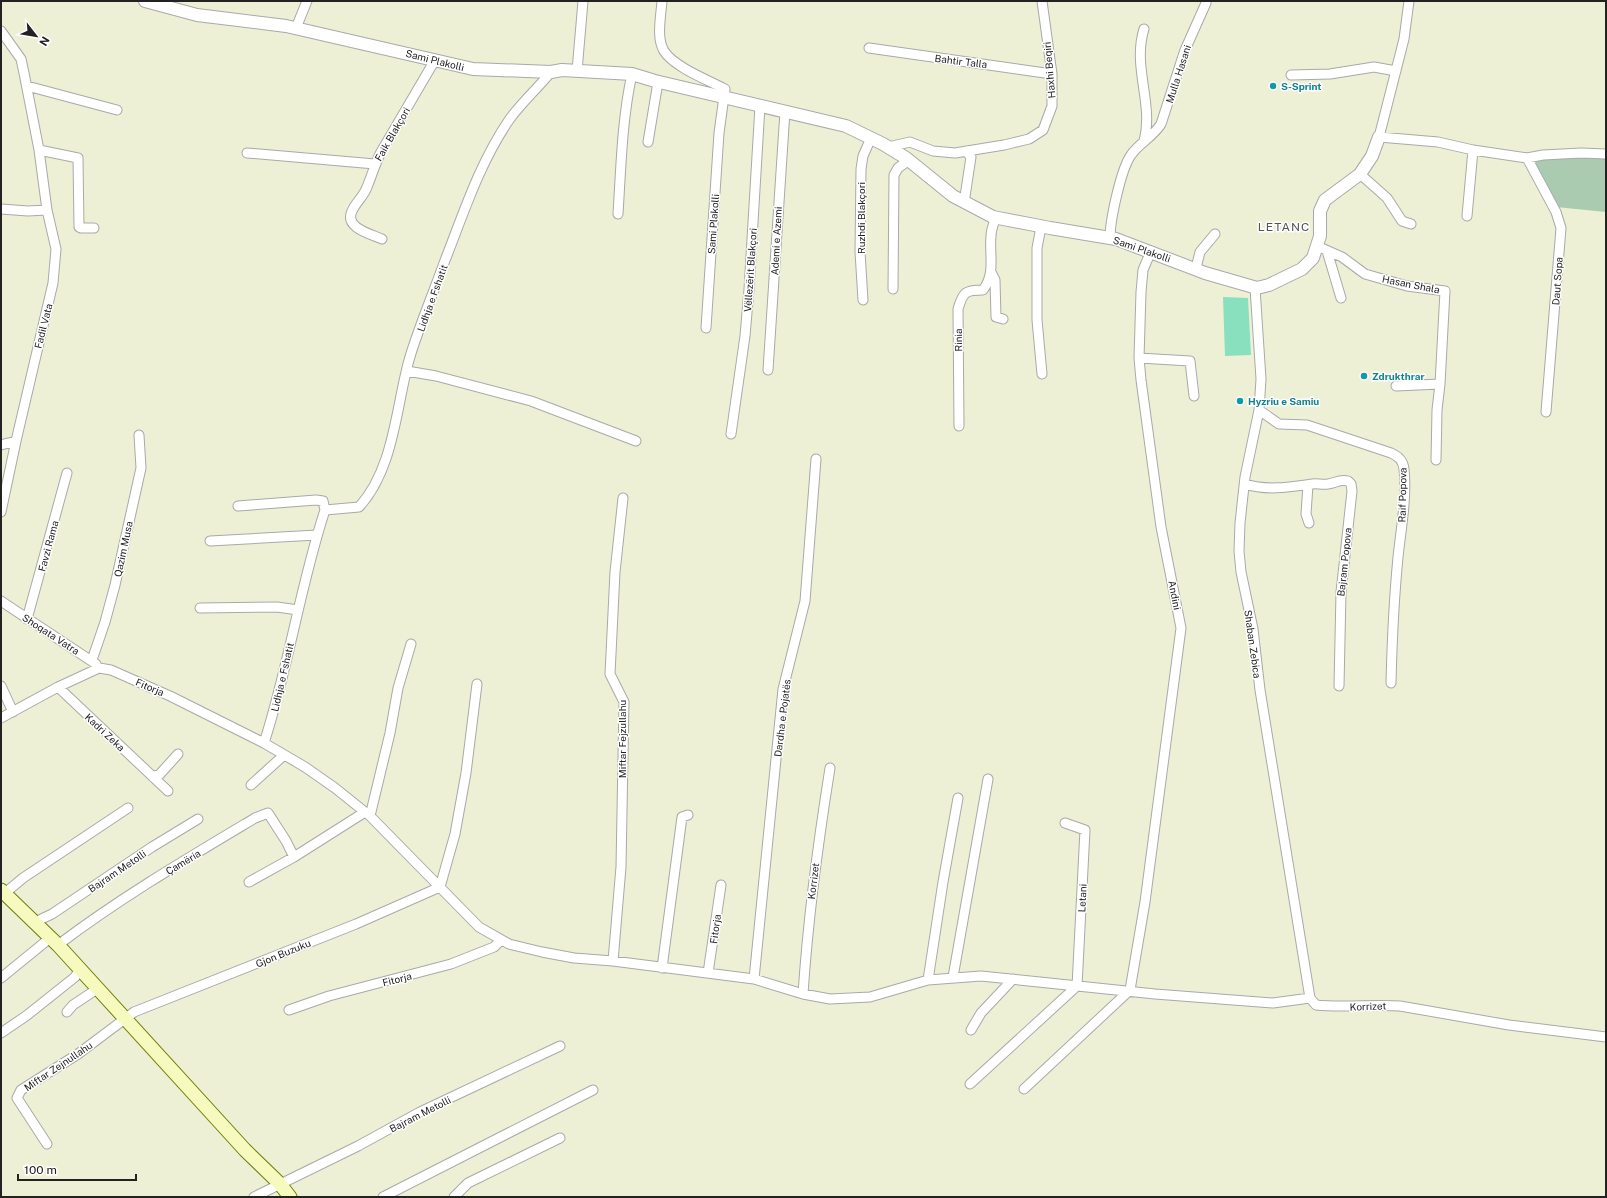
<svg xmlns="http://www.w3.org/2000/svg" width="1607" height="1198" font-family="'Public Sans',sans-serif">
<style>
.farmland{fill:#eef0d5}
.cemetery{fill:#aacbaf}
.pitch{fill:#88e0be}
.lines{fill:none;stroke-linecap:round;stroke-linejoin:round}
.minor-casing{stroke:#a9a9a9;stroke-width:11}
.tertiary-casing{stroke:#a9a9a9;stroke-width:14}
.secondary-casing{stroke:#707d05;stroke-width:15}
.minor{stroke:#fff;stroke-width:9}
.tertiary{stroke:#fff;stroke-width:12}
.secondary{stroke:#f7fabf;stroke-width:13}
.culture-dot{fill:#0f9aa8;stroke:#fff;stroke-width:1.5}
.labels{text-anchor:middle;dominant-baseline:central;stroke-width:3;stroke-linejoin:round;paint-order:stroke}
.street-label{font-size:10px;fill:#222;stroke:#fff}
.culture-label{font-size:10px;font-weight:bold;fill:#0d838f;stroke:#fff;text-anchor:start}
.quarter-label{font-size:12px;letter-spacing:1px;fill:#555;stroke:#fff}
</style>
<rect width="100%" height="100%" fill="#f2efe9"/>
<path class="farmland" d="M1,1H1606V1197H1Z"/>
<path class="cemetery" d="M1565,156L1606,158V212L1556,207L1535,163L1540,159Z"/>
<path class="pitch" d="M1223,297L1248,298L1251,355L1225,356Z"/>
<g class="lines">
<defs>
<path id="minor" d="M662,1C661,16 656,38 664,51C674,67 708,80 725,89L719,133L706,328
M1409,1L1404,39L1379,137L1438,142L1473,150L1527,158L1543,155L1581,153L1606,154
M296,28L307,1
M1,31L21,59L24,73L39,150L47,210L56,249L53,283L16,441
M869,48L1052,74
M577,71L583,1
M1291,75L1330,74L1374,67L1396,71
M27,86L117,110
M1144,141C1154,104 1132,67 1144,29
M648,142L658,82
M888,147L910,142L933,151L955,153L1004,145L1029,139L1043,130L1052,106V74L1042,1
M39,150L78,158L79,227L81,228H94
M247,153L375,164
M1527,158L1556,212L1561,228L1546,412
M1360,174L1387,198L1402,221L1411,224
M964,203L971,157L966,151
M1,209L28,211L47,210
M618,214C621,167 622,119 632,74
M1467,216L1473,150
M1041,227L1037,248V320L1042,374
M1110,238C1110,220 1121,169 1131,155C1139,143 1153,137 1161,124L1185,50L1206,3
M382,239C371,234 344,228 352,211C356,202 364,196 367,187C372,175 375,164 381,152L435,60
M1317,246L1342,257L1365,274L1407,286L1445,291L1440,384L1437,410L1436,460
M1327,251L1341,298
M1196,268L1200,252L1215,234
M992,274L995,280L996,317L1003,319
M1255,288L1261,379L1259,410L1245,477L1240,523L1239,551L1241,572L1253,629L1260,690L1310,998
M893,289L894,175L898,168L909,160
M863,300L860,252L861,169L863,156L871,138
M1139,358L1190,361L1194,396
M768,370L785,111
M407,371L436,376L531,401L636,441
M1396,386L1440,384
M1259,410L1279,424L1307,425L1391,453C1398,456 1403,460 1404,469C1407,497 1401,529 1398,557C1394,599 1392,641 1391,683
M959,426L958,309C963,292 965,290 983,290C996,273 989,255 991,236C991,229 994,223 996,217
M731,434L745,336L749,289L760,106
M1,445L16,441L1,512
M1245,484C1266,491 1290,487 1312,484C1317,483 1322,485 1328,484C1336,483 1339,479 1348,481L1351,484L1352,491L1341,592L1339,686
M1308,485L1306,514L1309,523
M238,506L316,500L323,501L325,510C300,586 289,666 264,743
M325,510L359,507C394,469 396,407 409,360C418,329 433,294 444,263C463,215 479,164 509,120C521,103 537,89 551,72
M210,541L317,535
M1,601L96,664
M200,608L277,607L298,610
M27,619L67,473
M92,660L105,622L115,585L141,468L139,435
M1,686L13,712
M58,687L168,791
M1,718L58,687L99,668L111,670L170,696L264,743L305,767L335,788L370,816L479,927L509,944L542,952L574,958L613,961L754,979L803,994L830,999L870,997L928,980L981,976L1155,994L1273,1003L1310,998
M153,777L160,774L178,754
M251,785L284,755
M370,816L390,733L398,688L411,644
M1065,823L1085,830L1077,986
M294,857L365,812
M440,887L455,834L466,773L477,684
M5,893L23,878L128,808
M35,922L52,914L152,847L198,819
M58,945C120,898 188,858 255,818L268,813L286,841L294,857L249,882
M613,961L621,867L624,702L610,674L615,572L623,498
M662,968L682,817L688,815
M708,973L721,885
M953,977L988,779
M1,978L50,938
M754,979L783,689L805,601L816,459
M928,980L943,882L958,798
M1130,990L1145,902L1181,628L1161,527L1141,380L1139,358L1141,292L1143,270L1151,251
M803,994C808,918 818,843 830,768
M1310,998L1316,1005C1344,1008 1372,1004 1400,1006L1509,1025L1606,1037
M289,1010L329,996L451,964L494,947L501,940
M67,1012L73,1005L97,989
M971,1030L981,1013L1013,979
M1,1033L26,1016L75,977L80,969
M970,1084L1077,986
M1024,1089L1130,990
M47,1144L17,1098L21,1090L78,1054L134,1012L356,924L440,887
M254,1197L358,1146L420,1112L560,1046
M383,1197L593,1090
M454,1197L468,1183L560,1138"/>
<path id="tertiary" d="M145,1L197,15L286,26L473,69L551,72L562,70L632,74L655,81L846,126L883,144L906,158L953,196L993,217L1050,228L1116,239L1205,273L1257,288L1269,285L1302,269L1313,258L1320,236V211L1325,200L1360,174L1372,156L1379,137"/>
<path id="secondary" d="M1,890L58,945L245,1150L280,1184L290,1197"/>
</defs>
<use href="#minor" class="minor-casing"/>
<use href="#tertiary" class="tertiary-casing"/>
<use href="#secondary" class="secondary-casing"/>
<use href="#minor" class="minor"/>
<use href="#tertiary" class="tertiary"/>
<use href="#secondary" class="secondary"/>
</g>
<g class="culture-dot">
<circle cx="1273" cy="86" r="4"/>
<circle cx="1364" cy="376" r="4"/>
<circle cx="1240" cy="401" r="4"/>
</g>
<g class="labels">
<g class="street-label">
<text transform="translate(435 60) rotate(14)">Sami Plakolli</text>
<text transform="translate(961 61) rotate(7)">Bahtir Talla</text>
<text transform="translate(1049 70) rotate(-95)">Haxhi Beqiri</text>
<text transform="translate(1178 74) rotate(-72)">Mulla Hasani</text>
<text transform="translate(392 134) rotate(-60)">Faik Blakçori</text>
<text transform="translate(861 218) rotate(-90)">Ruzhdi Blakçori</text>
<text transform="translate(713 224) rotate(-86)">Sami Plakolli</text>
<text transform="translate(776 241) rotate(-87)">Ademi e Azemi</text>
<text transform="translate(1142 249) rotate(19)">Sami Plakolli</text>
<text transform="translate(750 270) rotate(-86)">Vëllezërit Blakçori</text>
<text transform="translate(1557 281) rotate(-86)">Daut Sopa</text>
<text transform="translate(1411 284) rotate(11)">Hasan Shala</text>
<text transform="translate(432 298) rotate(-70)">Lidhja e Fshatit</text>
<text transform="translate(43 326) rotate(-76)">Fadil Vata</text>
<text transform="translate(958 340) rotate(-91)">Rinia</text>
<text transform="translate(1402 495) rotate(-89)">Raif Popova</text>
<text transform="translate(48 546) rotate(-75)">Favzi Rama</text>
<text transform="translate(123 549) rotate(-78)">Qazim Musa</text>
<text transform="translate(1344 562) rotate(-84)">Bajram Popova</text>
<text transform="translate(1175 595) rotate(79)">Andini</text>
<text transform="translate(51 634) rotate(33)">Shoqata Vatra</text>
<text transform="translate(1253 644) rotate(82)">Shaban Zebica</text>
<text transform="translate(282 677) rotate(-77)">Lidhja e Fshatit</text>
<text transform="translate(150 687) rotate(23)">Fitorja</text>
<text transform="translate(782 718) rotate(-83)">Dardha e Pojatës</text>
<text transform="translate(105 732) rotate(43)">Kadri Zeka</text>
<text transform="translate(622 739) rotate(-90)">Miftar Fejzullahu</text>
<text transform="translate(183 862) rotate(-31)">Çamëria</text>
<text transform="translate(117 871) rotate(-34)">Bajram Metolli</text>
<text transform="translate(813 881) rotate(-83)">Korrizet</text>
<text transform="translate(1082 898) rotate(-87)">Letani</text>
<text transform="translate(715 929) rotate(-82)">Fitorja</text>
<text transform="translate(283 953) rotate(-22)">Gjon Buzuku</text>
<text transform="translate(397 979) rotate(-14)">Fitorja</text>
<text transform="translate(1368 1006) rotate(-2)">Korrizet</text>
<text transform="translate(58 1066) rotate(-34)">Miftar Zejnullahu</text>
<text transform="translate(420 1114) rotate(-27)">Bajram Metolli</text>
</g>
<g class="culture-label">
<text x="1281" y="86">S-Sprint</text>
<text x="1372" y="376">Zdrukthrar</text>
<text x="1248" y="401">Hyzriu e Samiu</text>
</g>
<g class="quarter-label">
<text x="1284" y="227">LETANC</text>
</g>
</g>
<rect width="1607" height="1198" fill="none" stroke="#222222" stroke-width="4"/>
<g transform="translate(36 36) rotate(121)" stroke="#ffffff" stroke-width="3" paint-order="stroke">
<path d="M0-3L7 15L0 10L-7 15Z" fill="#222222"/>
<text y="-6" font-size="11" font-weight="bold" text-anchor="middle" fill="#222222">N</text>
</g>
<path d="M18 1174v6h118v-6" fill="none" stroke="#222222" stroke-width="2"/>
<text x="24" y="1174" font-size="12" fill="#222222" stroke="#ffffff" stroke-width="3" paint-order="stroke">100 m</text>
</svg>
